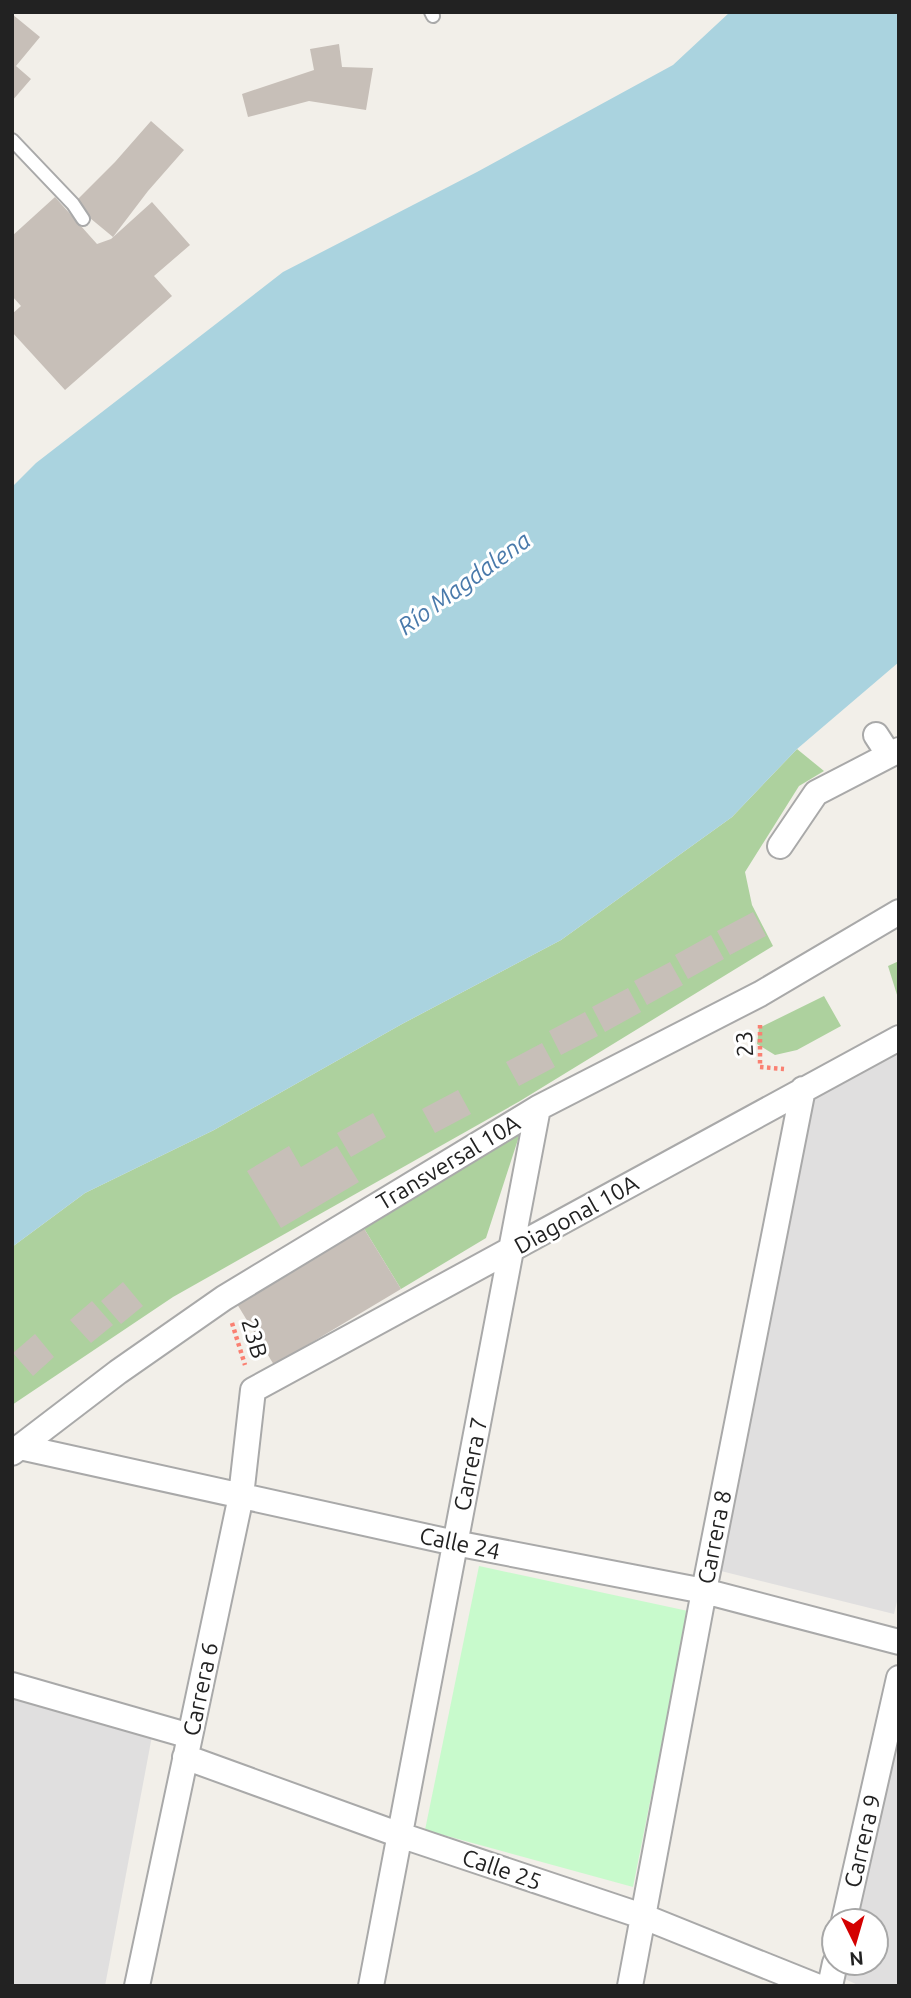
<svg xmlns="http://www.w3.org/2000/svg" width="911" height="1998" font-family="Ubuntu,sans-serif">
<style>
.residential{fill:#e0dfdf}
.forest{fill:#add19e}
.park{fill:#c8facc}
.water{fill:#aad3df}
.building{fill:#c7bfb8}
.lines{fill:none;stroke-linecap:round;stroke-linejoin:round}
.service-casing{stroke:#a9a9a9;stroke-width:16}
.minor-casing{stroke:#a9a9a9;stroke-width:28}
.path{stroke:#fa8072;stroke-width:4.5;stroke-dasharray:3.5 3.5;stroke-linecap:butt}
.service{stroke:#fff;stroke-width:12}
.minor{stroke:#fff;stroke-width:24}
.labels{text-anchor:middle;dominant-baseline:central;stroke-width:6;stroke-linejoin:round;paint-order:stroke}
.street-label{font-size:23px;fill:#222;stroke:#fff}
.water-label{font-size:24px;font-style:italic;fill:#4a7aab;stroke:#fff}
</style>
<rect width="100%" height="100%" fill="#f2efe9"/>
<path class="residential" d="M899,1049V1593L894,1614L721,1571L806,1100Z
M12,1693L152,1736L105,1986H12Z
M899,1737V1986H860L845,1979L849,1963H876V1921H858Z"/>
<path class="forest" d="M797,749L824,771L799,786L745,872L752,905L773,946L520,1101L173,1297L12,1405V1247L85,1193L214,1130L402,1024L561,940L732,817Z
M899,961V998H898L888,966Z
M824,996L841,1026L797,1050L775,1055L757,1044L759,1028Z
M523,1124L486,1238L401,1289L360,1222Z"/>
<path class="park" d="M479,1566L688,1611L633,1887L425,1830Z"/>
<path class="water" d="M730,12H899V662L797,749L732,817L561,940L402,1024L214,1130L85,1193L12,1247V487L36,463L283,272L477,172L673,65Z"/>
<path class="building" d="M12,14L40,37L16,66L31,79L12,101Z
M339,44L342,67L373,68L366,110L309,101L248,117L242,94L314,70L310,49Z
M151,121L184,150L148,191L113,237L73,204L115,162Z
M55,197L97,244L111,239L152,202L190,245L154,276L172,296L65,390L12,332V314L21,306L12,296V236Z
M753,912L766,936L730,955L717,931Z
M711,935L724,959L688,979L675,955Z
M670,962L683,985L647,1005L634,981Z
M628,988L641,1012L605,1032L592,1007Z
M585,1012L598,1036L561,1055L549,1031Z
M542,1043L555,1067L519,1086L506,1062Z
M458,1090L471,1114L435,1133L422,1109Z
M373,1113L386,1137L351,1157L337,1133Z
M289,1146L301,1167L337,1146L359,1182L281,1228L247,1171Z
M360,1222L401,1289L274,1365L234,1299Z
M123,1282L143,1306L121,1324L101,1301Z
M92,1301L113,1325L91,1343L70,1320Z
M35,1334L54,1357L33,1376L13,1353Z"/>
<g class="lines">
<defs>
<path id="service" d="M431,12L433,16
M12,140L73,204L83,219"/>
<path id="minor" d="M876,735L889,755
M780,846L816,793L899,750
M20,1447L455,1543L704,1591L899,1642
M12,1453L118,1372L224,1298L538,1108L760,994L899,912
M12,1685L190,1736
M185,1757L400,1835L642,1916L816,1986
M844,1921L899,1678
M137,1986L241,1496L253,1390L899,1038
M371,1986L538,1108
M630,1986L704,1591L803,1089
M830,1986L835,1963"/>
</defs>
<use href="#service" class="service-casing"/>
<use href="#minor" class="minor-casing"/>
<path class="path" d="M760,1025V1067L784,1069
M232,1323L245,1365"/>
<use href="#service" class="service"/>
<use href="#minor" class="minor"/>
</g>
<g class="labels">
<g class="street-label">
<text transform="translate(744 1044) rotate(-93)">23</text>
<text transform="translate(448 1162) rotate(-31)">Transversal 10A</text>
<text transform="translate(576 1214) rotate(-29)">Diagonal 10A</text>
<text transform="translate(255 1338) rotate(73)">23B</text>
<text transform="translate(470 1464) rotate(-79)">Carrera 7</text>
<text transform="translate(714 1537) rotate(-79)">Carrera 8</text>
<text transform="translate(460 1543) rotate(12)">Calle 24</text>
<text transform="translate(200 1689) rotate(-78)">Carrera 6</text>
<text transform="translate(862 1841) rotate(-77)">Carrera 9</text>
<text transform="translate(502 1869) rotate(19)">Calle 25</text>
</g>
<g class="water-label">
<text transform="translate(464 583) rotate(-36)">Río Magdalena</text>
</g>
</g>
<rect width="911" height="1998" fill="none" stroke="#222222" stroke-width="28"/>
<g transform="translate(855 1942) rotate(175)"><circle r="33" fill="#ffffff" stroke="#a7a7a7" stroke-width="2"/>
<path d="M0-5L12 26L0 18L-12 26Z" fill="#d40000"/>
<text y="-10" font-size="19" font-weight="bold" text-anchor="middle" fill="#222222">N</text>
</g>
</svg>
